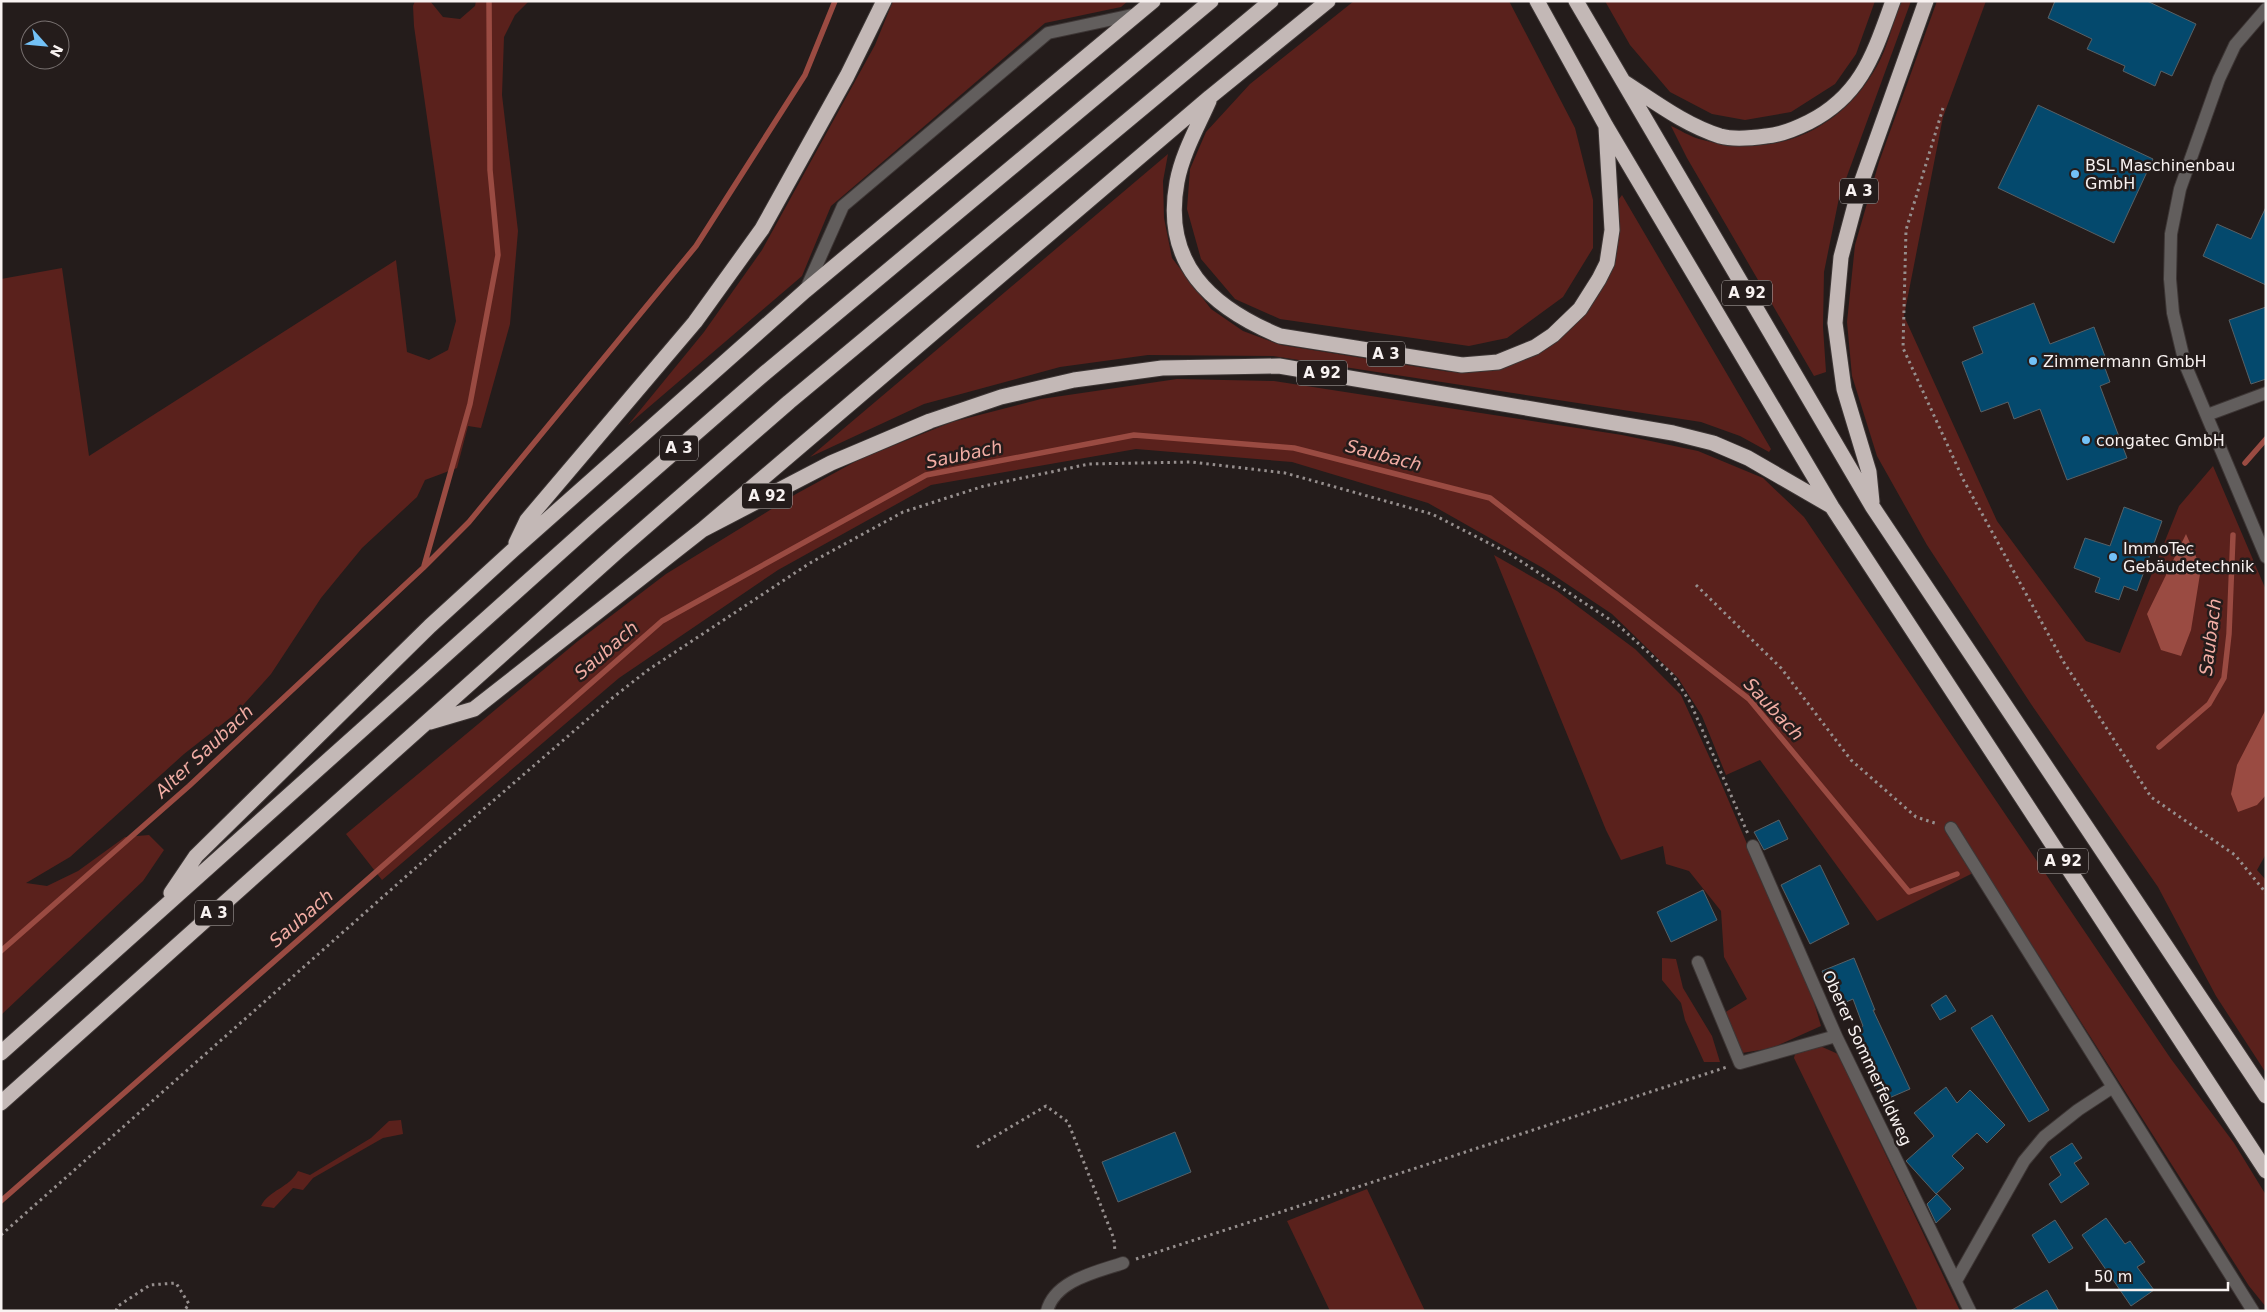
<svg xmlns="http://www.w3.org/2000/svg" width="2267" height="1312" font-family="'DejaVu Sans',sans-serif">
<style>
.green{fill:#5a211c}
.water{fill:#9a4b42}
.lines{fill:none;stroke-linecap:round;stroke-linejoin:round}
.stream{stroke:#9a4b42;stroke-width:5.5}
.building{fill:#04496d;stroke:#586065}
.minor-casing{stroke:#3d3635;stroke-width:14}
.highway-casing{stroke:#3d3635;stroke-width:17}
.path{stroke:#968f8e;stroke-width:3;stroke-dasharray:2.5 4;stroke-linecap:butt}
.minor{stroke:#625e5d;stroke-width:12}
.highway{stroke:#c3b8b6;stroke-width:15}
.poi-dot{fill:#73c1f6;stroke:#241c1b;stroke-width:2}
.labels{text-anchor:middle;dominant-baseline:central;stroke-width:5;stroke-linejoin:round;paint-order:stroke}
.shield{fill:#241c1b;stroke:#b8b2b1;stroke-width:1}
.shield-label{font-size:15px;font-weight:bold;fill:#f8f2f1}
.poi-label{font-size:16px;fill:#f8f2f1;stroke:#241c1b;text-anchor:start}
.street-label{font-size:16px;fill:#f8f2f1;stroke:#241c1b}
.water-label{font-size:18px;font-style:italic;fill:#f2ada4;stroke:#241c1b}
</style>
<rect width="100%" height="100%" fill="#241c1b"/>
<path class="green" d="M415,1H430L443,17L460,19L475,6L476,1H529L515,15L504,37L502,95L518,231L510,324L481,428L468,426L457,468L425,480L417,497L362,548L321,598L271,674L235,714L184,754L70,857L26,883L47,886L78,871L125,837L149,835L164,850L143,881L1,1015V279L62,268L89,456L396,260L407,352L429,360L448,350L456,321L414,26L413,6Z
M893,1H1128L1121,7L1045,23L831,206L802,276L628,425L704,332L762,250L875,45Z
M1354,1H1509L1575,128L1593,200V248L1563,297L1507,338L1469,346L1280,319L1235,299L1201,259L1187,209L1190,169L1206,132L1250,84Z
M1605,1H1875L1856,54L1835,84L1791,112L1745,120L1712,114L1670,92L1630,45Z
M1901,1H1911L1839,198L1824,272L1823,327L1826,372L1814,376L1687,158L1671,126C1680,130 1689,136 1699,139C1773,160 1840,132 1877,66C1888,47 1893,22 1901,1Z
M1937,1H1986L1943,117L1904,316L1997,521L2086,641L2120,653L2179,506L2213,466L2266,590V854L2257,870L2266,880V1073L2216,996L2158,887L2031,704L1927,545L1877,456L1852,376L1847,322L1855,245L1879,162Z
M1168,154L1163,181L1164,218L1172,258L1211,309L1243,331L1281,345L1450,372L1499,369L1559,336L1618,231L1619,199L1622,195L1771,449L1769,452L1740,436L1701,422L1273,356L1148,355L1060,367L924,404L810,457Z
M1177,379L1274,381L1622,435L1698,451L1763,478L1804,517L2171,1059L2234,1143L2266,1195V1307L2249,1286L1983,868L1877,921L1760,760L1726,775L1702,716L1678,678L1612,614L1543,568L1428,503L1292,462L1136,449L931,485L778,570L619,678L382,880L346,834L578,641L666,574L796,494L860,459L952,422L1041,399Z
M1494,555L1557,591L1635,649L1681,695L1719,778L1813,999L1821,1026L1772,1048L1742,1053L1724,1013L1747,999L1724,957L1721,911L1689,871L1666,864L1663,846L1621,860L1606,830Z
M1662,958L1676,959L1683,988L1712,1036L1720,1062H1704L1685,1020L1681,1003L1662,980Z
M1820,1046L1838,1054L1960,1311H1918L1794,1058L1795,1054Z
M401,1120L403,1134L383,1138L313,1178L303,1190L293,1188L274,1208L261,1206C269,1190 289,1188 298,1171L310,1175L371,1138L389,1121Z
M1367,1189L1425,1311H1330L1287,1221Z"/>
<path class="water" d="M2186,534L2201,568L2191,630L2181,656L2161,650L2147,614Z
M2266,709V795L2257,805L2238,812L2231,794L2237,765Z"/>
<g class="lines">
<path class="stream" d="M2245,463L2266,439
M424,566L470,404L498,255L490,170L489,1
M2159,747L2209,704L2224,678L2229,634L2233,535
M1,951L189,786L423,568L469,522L696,246L805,75L835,1
M1,1201L662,621L926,475L1134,435L1294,448L1490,498L1749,699L1909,892L1957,874"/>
</g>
<path class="building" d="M2055,1H2147L2196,24L2172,76L2161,71L2155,86L2123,71L2125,66L2087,49L2092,39L2048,18Z
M2038,105L2153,159L2114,243L1998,188Z
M2266,207V285L2203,256L2217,224L2251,239Z
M2034,303L2050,344L2094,327L2106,359L2102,360L2110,382L2100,386L2127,458L2067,480L2040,409L2014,419L2008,402L1981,412L1962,362L1983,353L1973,327Z
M2266,307V379L2251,384L2229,320Z
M2124,507L2162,521L2137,591L2124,586L2119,600L2095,592L2100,578L2074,568L2085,538L2110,546Z
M1779,820L1788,839L1764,850L1754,832Z
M1820,865L1849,924L1810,944L1781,885Z
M1703,890L1717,920L1671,942L1657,912Z
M1854,958L1875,1010H1873L1910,1089L1882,1101L1855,1044L1859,1042L1853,1031L1863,1026L1853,999L1837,1006L1822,971Z
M1946,995L1956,1011L1940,1020L1931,1005Z
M1992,1015L2049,1110L2029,1122L1971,1028Z
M1946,1087L1957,1103L1970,1090L2005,1125L1987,1143L1977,1133L1952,1156L1964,1168L1936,1194L1906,1161L1934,1136L1914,1113Z
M1175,1132L1191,1172L1118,1202L1102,1162Z
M2072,1143L2082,1158L2074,1163L2089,1184L2061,1203L2049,1184L2061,1175L2050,1157Z
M1937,1194L1951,1209L1936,1223L1927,1204Z
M2106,1218L2125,1244L2130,1241L2145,1262L2137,1267L2154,1290L2131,1306L2082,1235Z
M2055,1220L2073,1248L2049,1263L2032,1235Z
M2047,1290L2059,1311H2010Z"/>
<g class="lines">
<defs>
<path id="minor" d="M2266,9L2235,45L2219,79L2180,189L2171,234L2170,279L2173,313L2185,364L2266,557
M806,289L843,206L1048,33L1137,14
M2207,415L2266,393
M1951,828L2253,1311
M1753,846L1836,1036L1970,1311
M1698,962L1740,1063L1836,1036
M1956,1281L2024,1161L2044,1137L2078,1110L2113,1087
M1047,1311C1055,1280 1097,1272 1123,1263"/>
<path id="highway" d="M1537,1L1606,126L1832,507L2266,1171
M1576,1L1872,506L2266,1096
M1624,82C1655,102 1685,125 1720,136C1734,140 1752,138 1766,136C1781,135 1795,129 1809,122C1862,95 1874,53 1893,1
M1209,101C1198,126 1182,154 1177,182C1162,263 1210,307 1280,336L1462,365L1498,362L1535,347L1553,335L1580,309L1599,279L1607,263L1612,230L1606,127
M1872,502L1869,472L1844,389L1835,323L1841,257L1860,186L1926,1
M702,530L831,463L930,421L1001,397L1074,380L1162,368L1279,366L1673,433L1713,443L1748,458L1831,506
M516,543L527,520L695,322L762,229L847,76L884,1
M430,722L474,709L702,530L1210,97L1328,1
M171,893L196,856L430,626L512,551L805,291L1153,1
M1,1053L593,523L765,373L1211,1
M1,1103L618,551L789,402L1271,1"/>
</defs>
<use href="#minor" class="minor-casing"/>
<use href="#highway" class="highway-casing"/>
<path class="path" d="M1943,108L1906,230L1903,348L1964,481L2063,661L2151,797L2235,855L2266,893
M1696,585L1781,668L1851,760L1916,817L1938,824
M977,1147L1046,1106L1068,1122L1114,1239L1115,1252
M1,1235L420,864L611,699L648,670L810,563L903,512L984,486L1089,464L1191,462L1285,473L1432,514L1510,554L1618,625L1672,674L1690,702L1748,834
M1136,1259L1727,1067
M116,1311L118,1306L150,1285L176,1283L189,1304L184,1311"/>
<use href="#minor" class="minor"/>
<use href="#highway" class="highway"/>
</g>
<g class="poi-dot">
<circle cx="2075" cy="174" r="5"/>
<circle cx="2033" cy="361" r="5"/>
<circle cx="2086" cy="440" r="5"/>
<circle cx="2113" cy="557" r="5"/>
</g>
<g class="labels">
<g class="shield">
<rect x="1840" y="178.5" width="38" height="25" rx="4"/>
<rect x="1722" y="280.5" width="50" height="25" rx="4"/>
<rect x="1367" y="341.5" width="38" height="25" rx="4"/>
<rect x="1297" y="360.5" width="50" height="25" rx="4"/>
<rect x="660" y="435.5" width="38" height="25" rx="4"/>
<rect x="742" y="483.5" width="50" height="25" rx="4"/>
<rect x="2038" y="848.5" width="50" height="25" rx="4"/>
<rect x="195" y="900.5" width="38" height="25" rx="4"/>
</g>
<g class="shield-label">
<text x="1859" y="191">A 3</text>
<text x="1747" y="293">A 92</text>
<text x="1386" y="354">A 3</text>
<text x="1322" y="373">A 92</text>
<text x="679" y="448">A 3</text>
<text x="767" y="496">A 92</text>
<text x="2063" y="861">A 92</text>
<text x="214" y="913">A 3</text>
</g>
<g class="poi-label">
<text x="2085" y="165">BSL Maschinenbau<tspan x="2085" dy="18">GmbH</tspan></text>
<text x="2043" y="361">Zimmermann GmbH</text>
<text x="2096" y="440">congatec GmbH</text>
<text x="2123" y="548">ImmoTec<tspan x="2123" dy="18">Gebäudetechnik</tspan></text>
</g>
<g class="street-label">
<text transform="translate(1867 1058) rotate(65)">Oberer Sommerfeldweg</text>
</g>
<g class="water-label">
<text transform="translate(964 454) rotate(-12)">Saubach</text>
<text transform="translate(1384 455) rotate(15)">Saubach</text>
<text transform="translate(2210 637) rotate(-83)">Saubach</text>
<text transform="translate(606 650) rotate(-41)">Saubach</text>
<text transform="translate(1774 709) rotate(47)">Saubach</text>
<text transform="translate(204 751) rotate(-43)">Alter Saubach</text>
<text transform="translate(301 918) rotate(-41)">Saubach</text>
</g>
</g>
<rect width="2267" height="1312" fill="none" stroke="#f8f2f1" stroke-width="5"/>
<g transform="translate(45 45) rotate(117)"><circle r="24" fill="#241c1b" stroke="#797271"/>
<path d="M0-4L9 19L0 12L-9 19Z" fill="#73c1f6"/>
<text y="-8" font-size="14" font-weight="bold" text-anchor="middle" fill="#f8f2f1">N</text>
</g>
<path d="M2087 1282v8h141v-8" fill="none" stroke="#f8f2f1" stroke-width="2.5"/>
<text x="2094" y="1282" font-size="15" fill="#f8f2f1" stroke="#241c1b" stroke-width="4" paint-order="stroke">50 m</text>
</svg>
